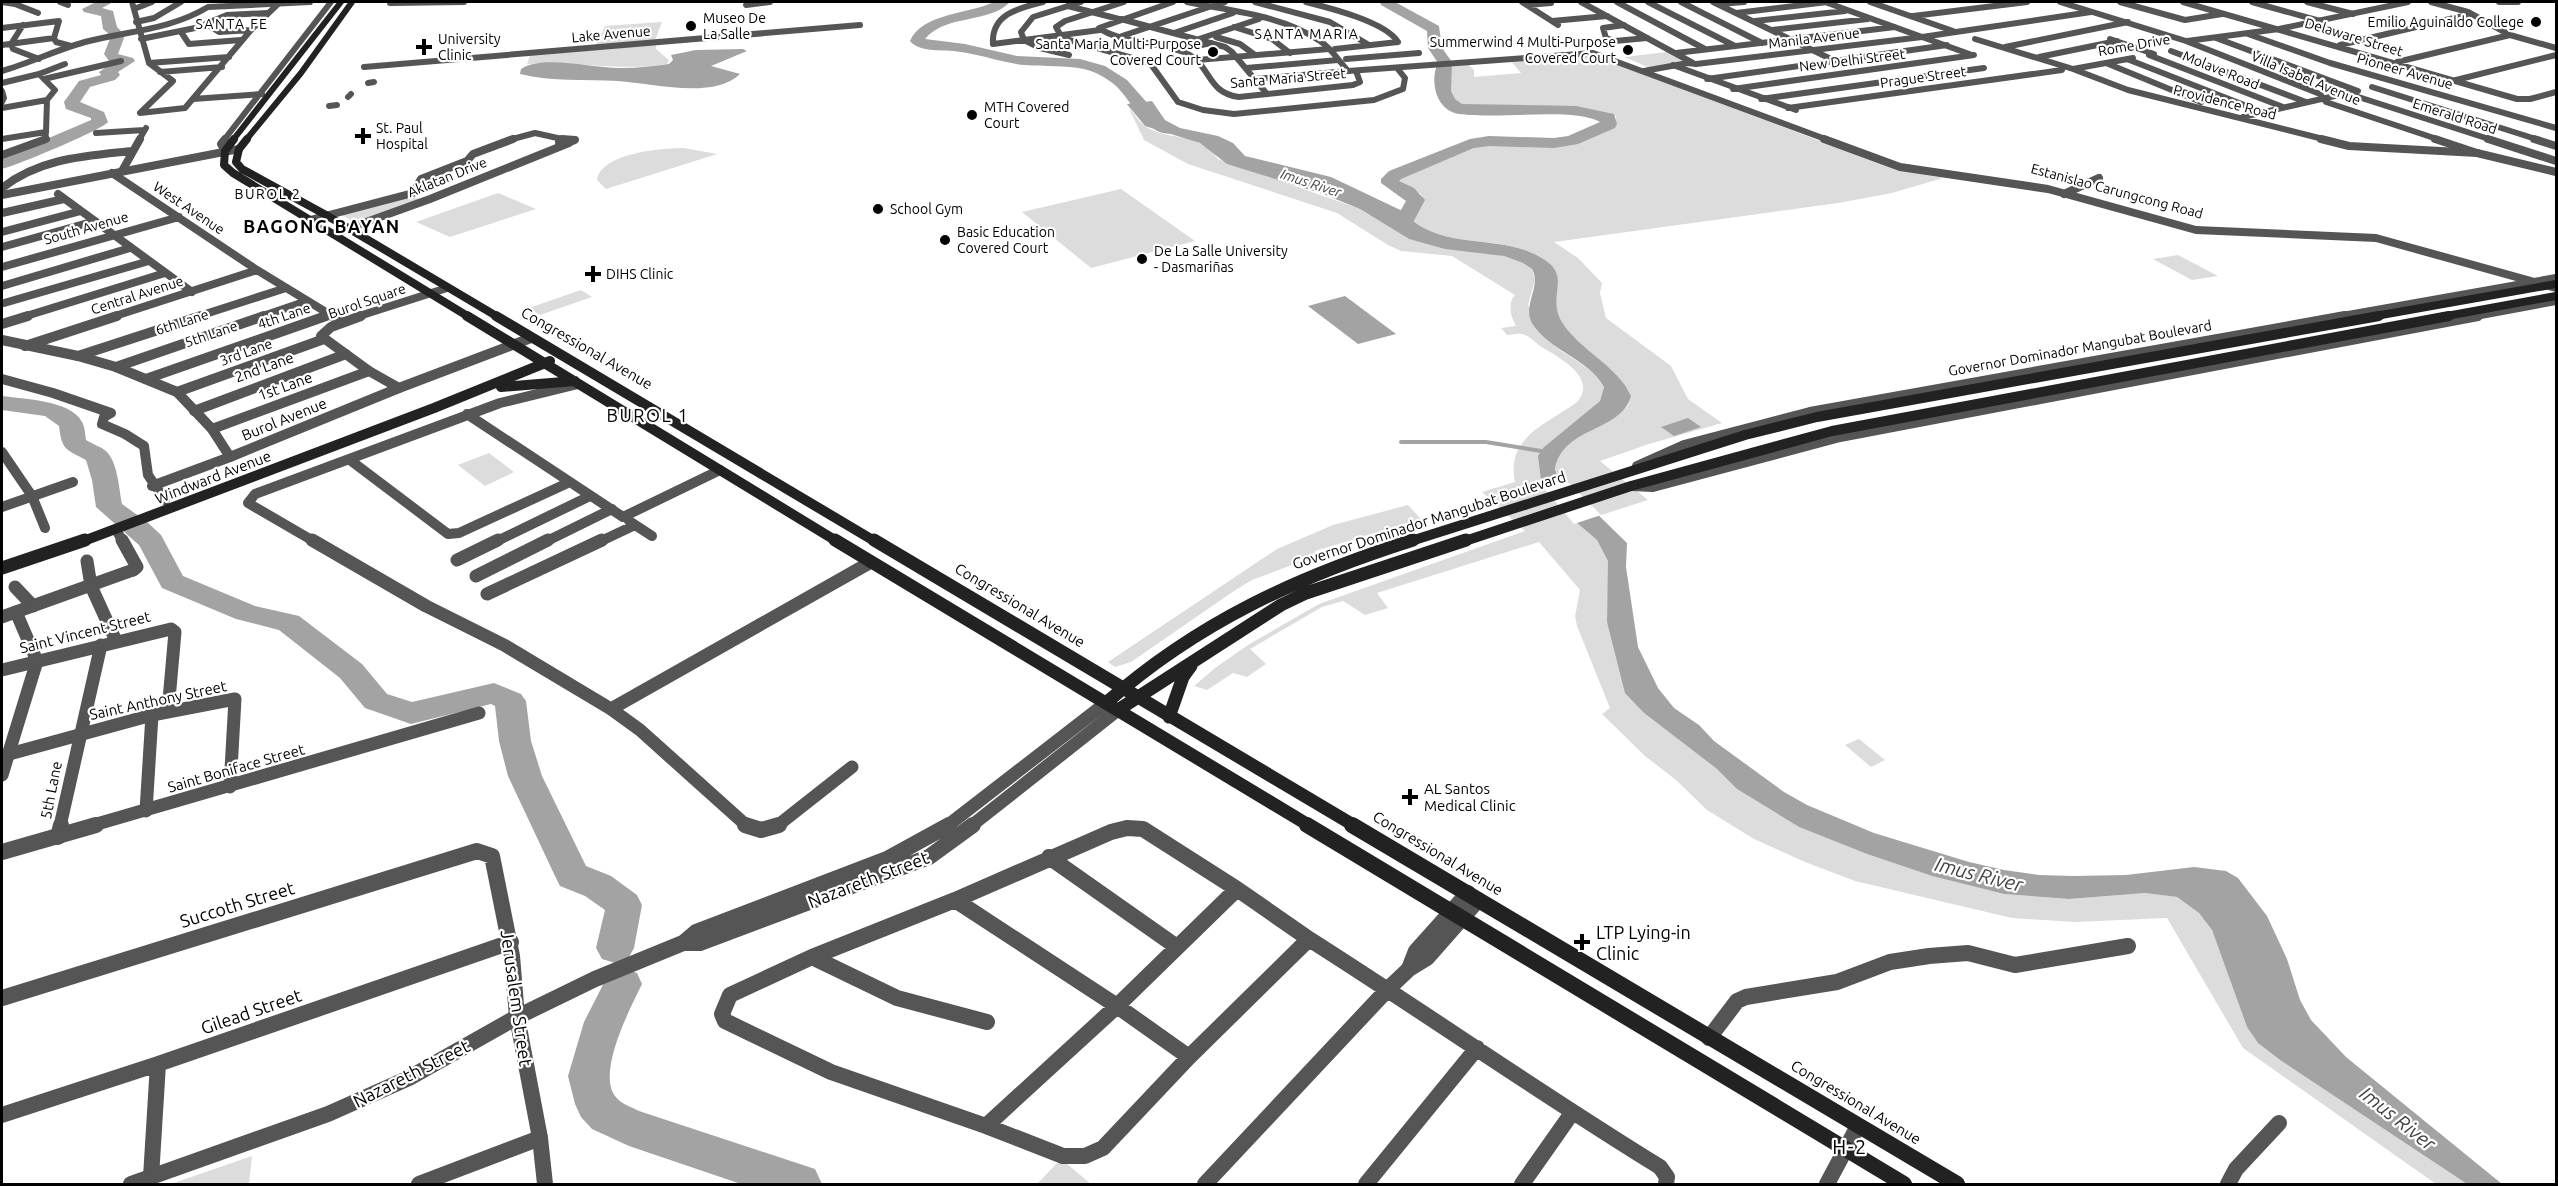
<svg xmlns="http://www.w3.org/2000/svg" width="2558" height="1186" font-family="Ubuntu,sans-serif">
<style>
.green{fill:#dcdcdc}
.water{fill:#a3a3a3}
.pier{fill:#fff}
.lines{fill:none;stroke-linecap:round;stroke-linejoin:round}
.stream{stroke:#a3a3a3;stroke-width:4}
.river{fill:#a3a3a3;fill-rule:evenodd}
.pedestrian-far4{stroke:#555;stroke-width:6}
.pedestrian-far3{stroke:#555;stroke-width:8}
.pedestrian-far2{stroke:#555;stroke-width:10}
.pedestrian-far1{stroke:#555;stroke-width:13}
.pedestrian{stroke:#555;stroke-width:16}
.minor-far4{stroke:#555;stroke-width:6}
.minor-far3{stroke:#555;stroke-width:8}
.minor-far2{stroke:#555;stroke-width:10}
.minor-far1{stroke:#555;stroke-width:13}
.minor{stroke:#555;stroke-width:16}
.tertiary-far4{stroke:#555;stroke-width:6}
.tertiary-far3{stroke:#555;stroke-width:8}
.tertiary-far2{stroke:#555;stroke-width:10}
.tertiary-far1{stroke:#555;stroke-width:13}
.tertiary{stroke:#555;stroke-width:16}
.secondary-far4{stroke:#222;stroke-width:6}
.secondary-far3{stroke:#222;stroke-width:8}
.secondary-far2{stroke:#222;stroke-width:10}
.secondary-far1{stroke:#222;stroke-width:13}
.secondary{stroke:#222;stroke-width:16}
.poi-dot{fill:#000;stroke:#fff;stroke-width:2}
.labels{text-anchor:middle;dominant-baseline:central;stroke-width:4.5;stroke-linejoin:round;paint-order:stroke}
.far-poi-label{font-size:14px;fill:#000;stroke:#fff;text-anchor:start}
.far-neighbourhood-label{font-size:14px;letter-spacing:1.5px;fill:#000;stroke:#fff}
.far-street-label{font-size:14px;fill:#000;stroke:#fff}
.far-water-label{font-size:14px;font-style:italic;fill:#444;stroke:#fff}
.street-label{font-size:15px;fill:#000;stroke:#fff}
.poi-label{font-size:15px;fill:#000;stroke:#fff;text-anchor:start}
.far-district-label{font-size:18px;font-weight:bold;letter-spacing:1.5px;fill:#000;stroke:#fff}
.quarter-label{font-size:18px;letter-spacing:1.5px;fill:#000;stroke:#fff}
.near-street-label{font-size:18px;fill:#000;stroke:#fff}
.near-poi-label{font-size:18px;fill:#000;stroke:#fff;text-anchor:start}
.near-water-label{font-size:20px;font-style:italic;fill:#444;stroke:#fff}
.near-neighbourhood-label{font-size:20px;letter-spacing:1.5px;fill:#000;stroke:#fff}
</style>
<rect width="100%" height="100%" fill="#fff"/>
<path class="green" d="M662,22L654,43L595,47L605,26Z
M656,45V49L669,60L667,64C620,72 574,60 527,64L530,55Z
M1667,52L1683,61L1650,68L1624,57Z
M1593,55L1894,169L1943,178L1892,193L1838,203L1554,242L1578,258L1602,283L1600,293L1606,318L1671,366L1688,399L1722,423L1649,444L1600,461L1648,500L1598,516L1557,475C1541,433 1643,425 1629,391C1610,367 1571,342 1559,317C1548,293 1572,276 1540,257C1501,234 1451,250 1413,221L1423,199L1421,194L1397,180L1477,147L1493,144L1540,147L1561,145L1610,128L1615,124L1616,116L1577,109L1463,107C1446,100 1447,81 1451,66L1469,65L1474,70V77L1521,73L1510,60Z
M1127,104C1132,111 1138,121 1145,126C1168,142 1197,130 1218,159L1360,209L1409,239L1504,256L1523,263L1532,269L1535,280L1528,305C1534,315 1538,330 1546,338C1564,357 1591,364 1604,387L1600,401L1544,447L1577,523L1597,540L1609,562L1607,622L1635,702L1644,713L1717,769L1737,789L1799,827L1867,854L1932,876L2004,894L2069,899L2145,893L2177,897L2199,913L2212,930L2247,1027L2258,1043L2280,1060L2467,1184H2436L2243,1048L2167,918L2075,922L2012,918L1855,881L1805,862L1754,839L1707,810L1676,780L1645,756L1602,714L1610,708L1577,626L1575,616L1580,590L1539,542L1377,593L1388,608L1365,615L1343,601L1322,607L1250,649L1266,664L1247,677L1233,673L1207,690L1194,686L1215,668L1248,645L1319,604L1525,531L1482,492L1515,482C1506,438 1544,425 1576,403C1600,378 1558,357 1540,346C1535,342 1527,334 1521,334C1516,333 1511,335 1507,335L1501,328L1516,326C1511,317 1507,303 1515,295L1452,256L1401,251L1388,245L1337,213L1188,164L1144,140Z
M684,148L717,154L606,189L597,180C601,153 662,148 684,148Z
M1121,189L1195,241L1091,268L1022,212Z
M498,193L536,209L450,237L416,222Z
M412,196L421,200L358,224L340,214Z
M2178,255L2218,276L2192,280L2153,259Z
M581,290L592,297L540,315L529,308Z
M489,453L514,472L485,486L458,465Z
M1408,505L1421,519L1315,551L1318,555L1252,580L1234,591L1131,662L1115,667L1108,662L1277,549L1333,525Z
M1859,739L1885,760L1871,767L1845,745Z
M252,1156L249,1184H171Z
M1061,1159L1091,1184H1037Z"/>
<path class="water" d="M743,49L747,51L711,66L740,74C714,100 651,83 618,81C585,79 552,82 520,74L521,69C544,54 595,69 622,68C638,68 654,66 669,64L673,60L671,55L696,50Z
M1152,101L1165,120L1180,128L1218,136L1233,143L1245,156L1331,177L1413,216V221C1448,248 1494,236 1532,253C1579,274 1544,292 1562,322C1578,349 1619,367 1631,396C1622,432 1563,426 1555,469L1557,475L1627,543L1626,567L1638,647L1658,688L1674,708L1699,725L1714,741L1784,792L1807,805L1874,833L1969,862L2004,870L2039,875L2074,876L2126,875L2194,867L2226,871L2238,878L2267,916L2287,959L2300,1000L2311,1020L2346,1057L2502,1184H2467L2280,1060L2258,1043L2247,1027L2212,930L2199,913L2177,897L2145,893L2069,899L2004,894L1932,876L1867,854L1799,827L1737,789L1717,769L1644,713L1625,693L1607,622L1608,561L1597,540L1577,523L1541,480L1538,456L1544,447L1600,401L1604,387C1588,358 1549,351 1532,323C1522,305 1542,286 1532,269L1523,263L1504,256L1445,249L1409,239L1360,209L1323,194L1227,164L1200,143L1145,126L1127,104Z
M1345,296L1396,334L1358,344L1308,306Z
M1688,418L1701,427L1674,436L1661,427Z"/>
<path class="pier" d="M1560,474L1601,515L1574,524L1538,481Z"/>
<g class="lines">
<path class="stream" d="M1401,442H1486L1547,452"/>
<path class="river" d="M96,2H113L102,8L113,11L117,27L123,33L124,38L118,54L133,58L135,61L118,72L120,75L115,80L90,87L80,102L104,112L108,122C102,130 15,166 2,169V158L91,120V118L66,109L64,102L79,81L101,75L99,72L114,62L109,61L104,54L111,36L103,29L101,16L84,12L82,9Z
M994,2H1010C989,24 945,14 925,39L965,44L1017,56L1080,59L1105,66L1127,80L1157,114L1176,129L1174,133C1148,139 1132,101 1116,86C1107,78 1096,72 1084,69C1065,65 1045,67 1025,65C1001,63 978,53 953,51C940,50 919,52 910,41C922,13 969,14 994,2Z
M1380,2H1395L1439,26L1442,48L1452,62L1451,91L1455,99L1462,104L1576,106L1614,114L1617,124L1615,128L1578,144L1554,148L1489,146L1474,148L1401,179L1399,181L1414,188L1425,200L1410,228H1396L1393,224L1406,201L1381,183V179L1389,171L1470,139L1489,136L1554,138L1568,136L1600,122C1575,108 1508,118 1475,115C1468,115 1459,115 1452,112C1435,105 1430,79 1438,63L1428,48L1427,31L1381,5Z
M2,396C23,399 71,400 82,422C85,427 85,434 86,440C92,444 102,447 107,452C118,464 119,489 122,504L147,522L161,535L183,576L255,606L299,616L362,664L387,694L412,702L494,683L521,694L526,701L531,741L542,776L586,866L611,876L637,895L642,905L634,948L628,959L615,963L602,959L596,948L605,910L585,896L560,886L555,876L508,776L499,741L495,706L491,704L411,724L365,708L340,678L279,630L236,619L162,588L139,545L96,507L92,480L86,460C65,449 62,450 59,426L45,416L2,410Z
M623,968L637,973L642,984C630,1009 597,1071 615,1096C621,1104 631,1107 639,1111L815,1169L822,1184H741L629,1146L592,1129L581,1117L575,1104L568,1076L584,1022L609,973Z"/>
<path class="pedestrian-far4" d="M1043,2C1019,8 991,14 993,44L1100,30
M1124,2L1065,21L1056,27L1062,38L1150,63L1178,102L1203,110L1234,114L1374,100L1403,89L1405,78L1397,68
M1255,2L1330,22L1369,45
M1306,2C1330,8 1386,22 1398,42
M746,5L770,2
M1214,5L1225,2
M1121,19L1225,47L1232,52L1267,94
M1234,27L1272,39L1290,53
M1174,33L1233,13
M1122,36L1209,7
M1216,37L1240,44L1255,55
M1199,39L1259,19
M1335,49L1398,42
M1069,55L1040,48L1024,40L1021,32L1033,17L1081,2
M1346,59L1419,53
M364,67L860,25
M1246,68L1338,60
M1255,79L1348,71
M368,83L374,82
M348,97L351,94
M329,106L337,105"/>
<path class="pedestrian-far3" d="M58,194L192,292
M2,213L64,199
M2,232L81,211
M2,247L95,221
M2,286L130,248
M4,303L149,261
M23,317L165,273
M196,317L286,288
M260,317L307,301
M322,317L329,315"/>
<path class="pedestrian-far2" d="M2,324L28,316
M78,356L201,316
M116,367L264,316
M2,379L53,393L111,413L104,417L102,424L125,434L144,446L148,475L165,500
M146,379L326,316
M177,392L324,339
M194,411L346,354
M212,429L369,371
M2,452L32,496L45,528
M152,486L230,457
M629,521L652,536
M118,533L123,542
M495,542L590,496
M545,542L612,509
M599,542L635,525"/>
<path class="pedestrian-far1" d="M122,540L137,567L133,570
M457,560L498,540
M87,561L91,586L116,641
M476,576L548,540
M15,587L33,606
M487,594L602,540
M2,775L37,661L16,612
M146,811L152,715
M60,826L101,645"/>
<path class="pedestrian" d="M58,837L61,825"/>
<path class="minor-far4" d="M2,2L15,4L38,13
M60,2L68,5
M132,2L149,63L173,81L140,113L185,108L251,30
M1173,2L1099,28C1119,43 1164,42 1188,54C1211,66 1207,93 1239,97L1353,85L1360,82L1356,71
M1522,2L1558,25
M1617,2L1705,49
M1648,2L1735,46
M1681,2L1762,43
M1713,2L1833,60
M1825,2L1972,55
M1870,2L1953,31
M2120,2L2185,20L2222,14
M2183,2L2517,99H2530L2556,92
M2252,2L2320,21
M2307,2L2353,14
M2431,2L2468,12L2510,35L2556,48
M390,3L464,2
M1719,4L1744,2
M1527,5L1551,3
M1068,6L1119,19
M134,9L152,2
M1736,13L1827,2
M1913,16L2027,2
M1552,21L1607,16
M1755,21L1845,11
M136,22L154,18L181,2
M23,25L11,44L13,49L39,59
M208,25L219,32L251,30L280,2
M1624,25L1603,28L1606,38L1615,41L1647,38
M2,28L59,21L54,38L56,42L71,46
M1772,30L1868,19
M181,32L189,44L241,40
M2248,34L2330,63L2556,128
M2216,38L2358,91
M141,39L195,28L227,15L267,13
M1975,39L2073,69L2128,90L2327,140
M2110,39L2154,54
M2,45L54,38
M2340,45L2471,14
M2005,47L2128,22
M1177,50L1211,43
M2171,51L2306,102
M1676,53L1895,27
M2149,55L2283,107
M2039,57L2117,41
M2127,59L2262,112
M1197,60L1329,49
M2397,62L2510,35
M149,63L229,57
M2106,63L2201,102
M1673,65L1796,110
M2073,69L2133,58
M160,72L222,67
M44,79L121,61
M1707,79L1947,45
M2456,80L2556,55
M2,83L39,74L65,64
M2372,87L2539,140
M1733,89L1974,55
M2,91L4,98L2,102
M2346,93L2492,140
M193,99L262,94
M1761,99L1984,68
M2,108L47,100
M1788,108L2062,70
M2243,117L2352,92
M96,133L144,130
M2,139L46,132L47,100L55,90L39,74
M562,139L574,140
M45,140L46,132
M139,140L146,128
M224,140L331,2
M509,140L535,133L562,139"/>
<path class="minor-far3" d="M225,139L221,144L225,151
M562,139L575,140L567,143L559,142Z
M2321,139L2349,146L2477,153
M2488,139L2556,161
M2534,139L2556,146
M2,155L46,139
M122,171L140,139
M112,173L257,270L334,317
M2,188C40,158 85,156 132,151
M2064,194L2099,178
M310,220L413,193L421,179L467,161L473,154L513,139
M333,234L430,199L569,143
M2,267L179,217
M112,317L257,270
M356,317L447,288
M2337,317L2556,278
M2470,317L2556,301"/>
<path class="minor-far2" d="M332,316L342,322
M361,316L331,327L321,336L369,371L399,388
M25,346L117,316
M467,414L623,517L720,470
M350,460L448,534L459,533L570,482
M1637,466L1684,445L1810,412L2345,316
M1632,486L1653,487L1840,437L2478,316
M2,507L73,482
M315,542L248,503L255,494L500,403L578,384"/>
<path class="minor-far1" d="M312,540L426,606L504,645L611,709L640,730L747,826
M2,617L133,570
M2,670L171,629L175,632L168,711
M611,709L871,562
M2,756L152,715L235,699L230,787
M90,826L479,713
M777,826L852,767"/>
<path class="minor" d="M745,825L761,830L779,825
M1127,828L1143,829L1237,889L1309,939L1189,1057L1103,1148L1085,1156H1063L986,1126L831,1072L725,1021L722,1014L730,995L812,957L955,900L1111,832Z
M2,852L96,825
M1049,857L1177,947
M955,900L1117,1006L1189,1057
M1309,939C1427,1014 1541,1094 1660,1167L1667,1177L1666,1184
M812,957L897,998L987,1022
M1409,969L1416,951L1468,893
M2,998L477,851L492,856L512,956L517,1017
M1709,1038L1737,1001L1746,997L1837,982L1890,962L1929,956L1968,953L2015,965L2128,946
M2,1115L158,1064L511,942
M986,1126L1117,1006L1237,889
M151,1177L158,1064
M419,1184L540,1138
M1205,1184L1388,989L1409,969L1427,958L1478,900
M1366,1184L1477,1048
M1522,1184L1572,1113
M2228,1184L2236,1169L2279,1123"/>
<path class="tertiary-far4" d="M1187,2C1230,11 1282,15 1320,41C1331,48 1339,61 1348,71L1593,53L1828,140
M1581,2L1693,63
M2060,2L2186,41L2320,94L2326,102L2440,140
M2499,2H2518
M2187,41L2279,29L2408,2
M2,71C30,63 56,50 85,42C127,31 170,30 208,7L310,2
M1644,71L1688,63L1696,64L1922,37L2091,12"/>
<path class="tertiary-far3" d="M1824,139L1900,167L2048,189L2196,230L2376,238L2556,288
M2435,139L2477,153L2556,172
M2,195L239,149"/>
<path class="tertiary-far2" d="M2,340L78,356L116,367L177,392L212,429L230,457L399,388L531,338"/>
<path class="tertiary-far1" d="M947,826L1106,703
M971,826L1118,710"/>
<path class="tertiary" d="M683,943H700L929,857L973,825
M517,1017L540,1138L545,1184
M131,1184L328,1114L409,1078L517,1017L595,979L683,943L696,932L887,859L949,825
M1827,1184L1858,1126"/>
<path class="secondary-far4" d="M233,140L341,2
M246,140L301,73L352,2"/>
<path class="secondary-far3" d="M234,139L225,151L224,165L233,173L469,317
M247,139L239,149L236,162L242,169L326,215L498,317
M2370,317L2556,284
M2441,317L2556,296"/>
<path class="secondary-far2" d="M467,316L838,542
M496,316L876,542
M501,387L575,381
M81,542L434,408L550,361
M1408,542L1745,435L1817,417L2379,316
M1462,542L1631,486L1832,431L2449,316"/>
<path class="secondary-far1" d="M835,540L1310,826
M874,540L1355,826
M2,568L85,540
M1106,703C1198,622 1297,577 1413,540
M1118,710L1281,605L1306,593L1466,540
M1169,717L1183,677L1191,666"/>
<path class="secondary" d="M1307,825L1904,1184
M1352,825L1957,1184"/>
</g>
<g class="poi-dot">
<circle cx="2536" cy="22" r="6"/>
<circle cx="691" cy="26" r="6"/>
<path d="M421 38h6v6h6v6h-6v6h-6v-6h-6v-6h6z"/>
<circle cx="1628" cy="50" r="6"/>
<circle cx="1213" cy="52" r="6"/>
<circle cx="972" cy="115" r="6"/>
<path d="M360 127h6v6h6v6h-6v6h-6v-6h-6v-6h6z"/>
<circle cx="878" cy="209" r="6"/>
<circle cx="945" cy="240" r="6"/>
<circle cx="1142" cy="259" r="6"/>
<path d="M590 265h6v6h6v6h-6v6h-6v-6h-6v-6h6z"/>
<path d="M1407 788h6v6h6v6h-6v6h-6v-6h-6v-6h6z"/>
<path d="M1579 933h6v6h6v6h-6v6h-6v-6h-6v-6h6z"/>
</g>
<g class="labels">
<g class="far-poi-label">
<text x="703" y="18">Museo De<tspan x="703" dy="16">La Salle</tspan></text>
<text x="2524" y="22" text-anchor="end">Emilio Aguinaldo College</text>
<text x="438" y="39">University<tspan x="438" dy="16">Clinic</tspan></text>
<text x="1616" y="42" text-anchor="end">Summerwind 4 Multi-Purpose<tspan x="1616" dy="16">Covered Court</tspan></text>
<text x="1201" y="44" text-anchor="end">Santa Maria Multi-Purpose<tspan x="1201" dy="16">Covered Court</tspan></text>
<text x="984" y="107">MTH Covered<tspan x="984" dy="16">Court</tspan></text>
<text x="376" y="128">St. Paul<tspan x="376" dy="16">Hospital</tspan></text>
<text x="890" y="209">School Gym</text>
<text x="957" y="232">Basic Education<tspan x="957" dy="16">Covered Court</tspan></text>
<text x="1154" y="251">De La Salle University<tspan x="1154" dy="16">- Dasmariñas</tspan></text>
<text x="606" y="274">DIHS Clinic</text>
</g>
<g class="far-neighbourhood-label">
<text x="232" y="24">SANTA FE</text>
<text x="1307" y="34">SANTA MARIA</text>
<text x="268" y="194">BUROL 2</text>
</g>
<g class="far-street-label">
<text transform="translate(611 34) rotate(-5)">Lake Avenue</text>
<text transform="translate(2354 37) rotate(17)">Delaware Street</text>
<text transform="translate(1814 38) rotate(-7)">Manila Avenue</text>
<text transform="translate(2134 45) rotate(-10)">Rome Drive</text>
<text transform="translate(1852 60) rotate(-7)">New Delhi Street</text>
<text transform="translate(2221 70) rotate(22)">Molave Road</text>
<text transform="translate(2405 71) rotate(16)">Pioneer Avenue</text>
<text transform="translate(1923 77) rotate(-8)">Prague Street</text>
<text transform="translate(1288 78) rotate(-5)">Santa Maria Street</text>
<text transform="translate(2306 78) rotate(23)">Villa Isabel Avenue</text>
<text transform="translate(2225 102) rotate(14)">Providence Road</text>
<text transform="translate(2455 116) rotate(18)">Emerald Road</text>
<text transform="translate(447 177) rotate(-22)">Aklatan Drive</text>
<text transform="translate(2117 191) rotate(15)">Estanislao Carungcong Road</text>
<text transform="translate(189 208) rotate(34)">West Avenue</text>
<text transform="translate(86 228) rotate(-16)">South Avenue</text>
<text transform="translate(137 295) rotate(-18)">Central Avenue</text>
<text transform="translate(367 301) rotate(-19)">Burol Square</text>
<text transform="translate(284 316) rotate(-19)">4th Lane</text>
<text transform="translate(182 322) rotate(-18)">6th Lane</text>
<text transform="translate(211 334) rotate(-19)">5th Lane</text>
<text transform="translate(2080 348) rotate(-10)">Governor Dominador Mangubat Boulevard</text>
<text transform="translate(246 352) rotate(-20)">3rd Lane</text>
</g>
<g class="far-water-label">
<text transform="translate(1311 183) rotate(18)">Imus River</text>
</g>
<g class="street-label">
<text transform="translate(587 348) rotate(30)">Congressional Avenue</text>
<text transform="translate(264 367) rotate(-20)">2nd Lane</text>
<text transform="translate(285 386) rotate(-20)">1st Lane</text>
<text transform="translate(284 419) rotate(-22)">Burol Avenue</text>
<text transform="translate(213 477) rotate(-21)">Windward Avenue</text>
<text transform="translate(1429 520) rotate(-18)">Governor Dominador Mangubat Boulevard</text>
<text transform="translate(1020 605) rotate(31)">Congressional Avenue</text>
<text transform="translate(85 632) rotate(-14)">Saint Vincent Street</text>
<text transform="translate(158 700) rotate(-12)">Saint Anthony Street</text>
<text transform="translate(236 768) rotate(-16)">Saint Boniface Street</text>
<text transform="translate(51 790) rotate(-79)">5th Lane</text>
<text transform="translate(1438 853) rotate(31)">Congressional Avenue</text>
<text transform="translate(1856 1102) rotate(31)">Congressional Avenue</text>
</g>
<g class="poi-label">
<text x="1424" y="788">AL Santos<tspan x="1424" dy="17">Medical Clinic</tspan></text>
</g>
<g class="far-district-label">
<text x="322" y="226">BAGONG BAYAN</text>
</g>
<g class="quarter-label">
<text x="648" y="415">BUROL 1</text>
</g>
<g class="near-street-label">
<text transform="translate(868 879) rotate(-21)">Nazareth Street</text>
<text transform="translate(237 904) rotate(-17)">Succoth Street</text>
<text transform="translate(517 998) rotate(82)">Jerusalem Street</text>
<text transform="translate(251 1011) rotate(-19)">Gilead Street</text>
<text transform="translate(411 1073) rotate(-27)">Nazareth Street</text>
</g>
<g class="near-poi-label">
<text x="1596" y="932">LTP Lying-in<tspan x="1596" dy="21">Clinic</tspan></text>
</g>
<g class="near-water-label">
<text transform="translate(1979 874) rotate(14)">Imus River</text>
<text transform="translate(2398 1118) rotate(38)">Imus River</text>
</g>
<g class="near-neighbourhood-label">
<text x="1850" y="1146">H-2</text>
</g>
</g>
<rect width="2558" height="1186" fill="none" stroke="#000000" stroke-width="6"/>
</svg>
